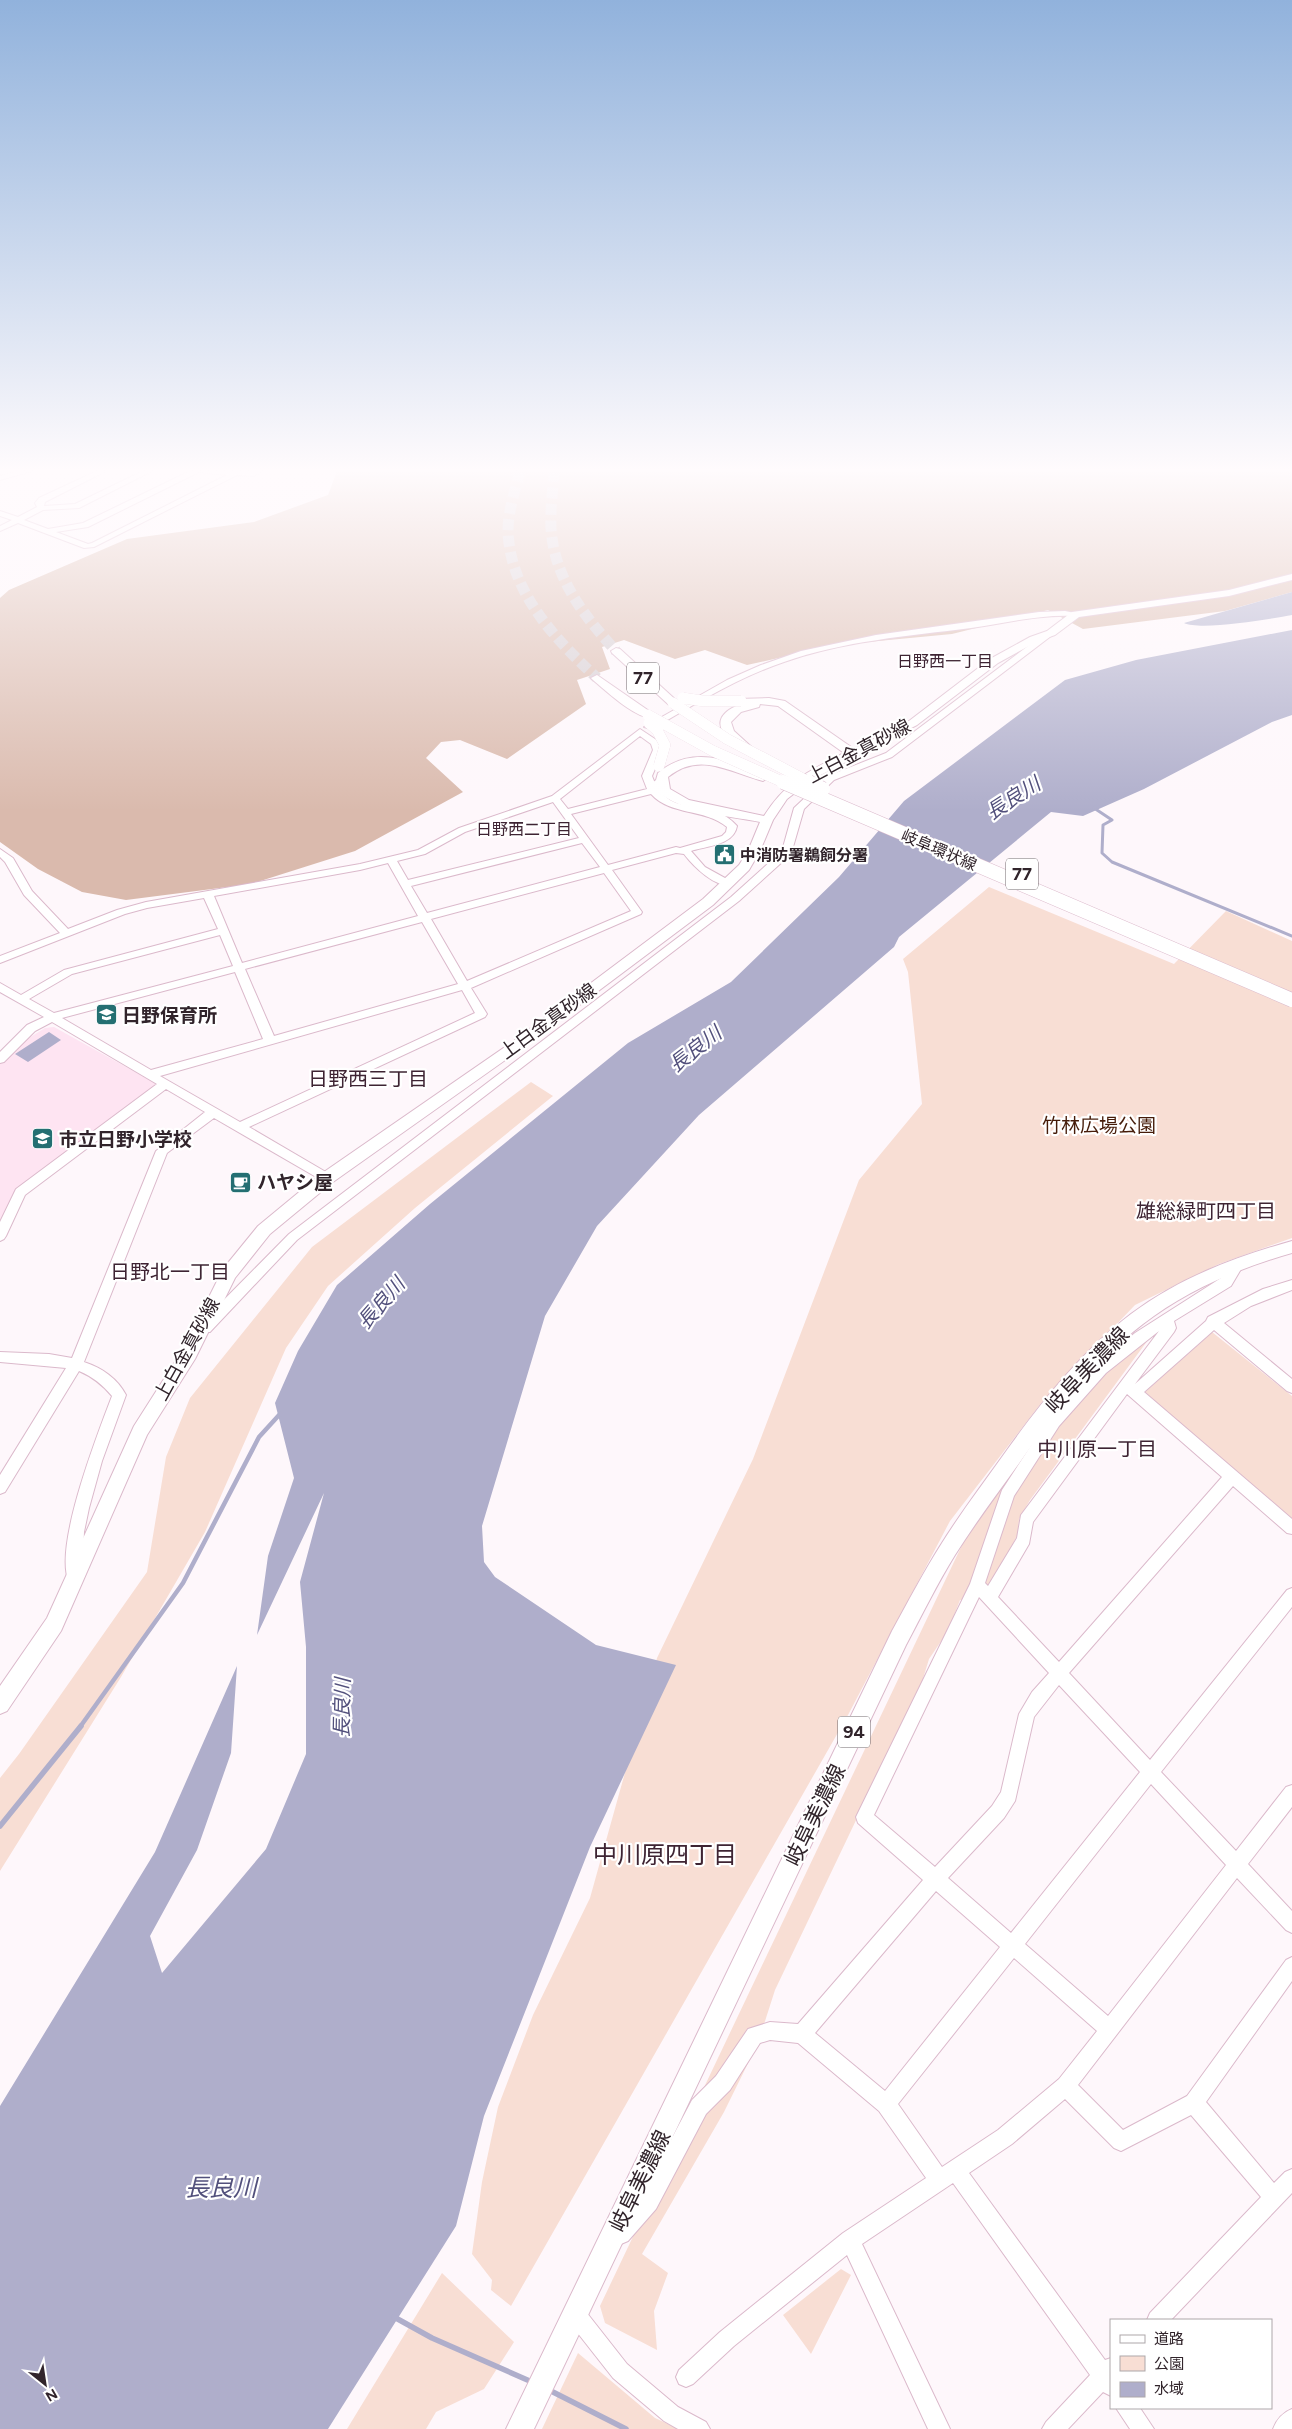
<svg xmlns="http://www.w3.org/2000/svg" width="1292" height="2429" font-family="Figtree,'Noto Sans JP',sans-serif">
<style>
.built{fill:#fee4f2}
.green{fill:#f8ded4}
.forest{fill:#dabaad}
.water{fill:#afaecb}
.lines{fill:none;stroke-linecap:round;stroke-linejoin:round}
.stream-far2{stroke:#afaecb;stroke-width:3}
.stream-far1{stroke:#afaecb;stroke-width:4.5}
.stream{stroke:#afaecb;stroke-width:5.5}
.major-tunnel{stroke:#d5cdd1;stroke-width:11;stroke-dasharray:11 5.5;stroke-linecap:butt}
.minor-casing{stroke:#dbb9cb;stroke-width:2}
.major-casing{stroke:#dbb9cb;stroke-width:2}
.minor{fill:#fff;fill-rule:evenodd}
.major{fill:#fff;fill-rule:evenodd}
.major-bridge-far1-casing{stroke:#dbb9cb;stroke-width:11;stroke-linecap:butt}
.major-bridge-casing{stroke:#dbb9cb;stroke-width:15;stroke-linecap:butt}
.major-bridge-far1{stroke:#fff;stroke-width:11}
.major-bridge{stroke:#fff;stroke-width:14}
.labels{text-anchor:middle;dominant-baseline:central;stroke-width:4.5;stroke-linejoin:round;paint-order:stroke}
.far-neighbourhood-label{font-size:16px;fill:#3e2433;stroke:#fff}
.far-street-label{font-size:16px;fill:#31242b;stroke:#fff}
.far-poi-label{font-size:16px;font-weight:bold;fill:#31242b;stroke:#fff;text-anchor:start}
.shield{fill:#fff;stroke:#6f666b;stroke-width:1}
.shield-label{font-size:18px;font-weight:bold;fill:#31242b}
.street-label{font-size:19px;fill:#31242b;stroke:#fff}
.poi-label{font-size:19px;font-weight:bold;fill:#31242b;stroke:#fff;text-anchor:start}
.park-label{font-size:19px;fill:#461c09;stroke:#fff}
.water-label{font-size:20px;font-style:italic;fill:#52507c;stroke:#fff}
.neighbourhood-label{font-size:20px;fill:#3e2433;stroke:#fff}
.near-street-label{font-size:22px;fill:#31242b;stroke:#fff}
.near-neighbourhood-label{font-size:24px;fill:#3e2433;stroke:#fff}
.near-water-label{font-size:24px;font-style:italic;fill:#52507c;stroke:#fff}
</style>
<rect width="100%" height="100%" fill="#fef7fb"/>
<path class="built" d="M54,1027L155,1083V1088L15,1191L0,1223V1064L24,1041L45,1028Z"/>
<path class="green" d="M989,887L1174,964L1226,911L1292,941V1238L1219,1264L1135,1305L1042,1402L950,1521L848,1715L511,2306L491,2290L492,2280L472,2254L482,2182L498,2107L533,2015L590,1898L657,1658L753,1459L859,1180L922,1104L908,972L903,959Z
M531,1082L553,1096L415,1208L328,1286L286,1348L205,1532L121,1677L0,1871V1778L19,1754L147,1572L166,1457L190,1398L312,1247Z
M1212,1332L1292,1396V1522L1144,1393Z
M1148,1340L1030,1500L1019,1519L1018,1534L994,1580L982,1598L960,1600L948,1631L929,1659L922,1682L775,1990L758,2043L724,2112L642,2254L668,2273L654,2311L657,2350L605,2323L600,2306L963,1543L1051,1417L1107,1354L1141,1345Z
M841,2269L851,2275L811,2354L783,2315Z
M442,2273L514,2342L484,2389L436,2412L426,2429H347Z
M578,2353L655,2418L679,2429H542Z"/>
<path class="forest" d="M337,471H1292V592L1225,611L1083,629L1048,610L952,634L836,645L747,665L705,650L675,659L624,640L602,647L610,669L577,680L586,704L507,759L460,740L441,742L426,758L463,792L355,851L251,884L126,900L82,892L38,869L0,842V598L9,590L127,539L254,522L328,495Z"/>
<path class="water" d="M1292,592V615C1270,619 1201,631 1184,623Z
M1292,630V715L1272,722L1144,789L1083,816L1051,812L899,937L894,947L699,1115L597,1226L545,1316L482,1526L484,1562L495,1577L596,1645L676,1665L590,1847L484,2116L456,2226L328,2429H0V2106L155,1852L237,1666L231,1753L197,1850L150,1936L162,1973L266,1849L306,1754V1647L300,1582L324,1493L257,1635L268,1556L294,1478L275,1403L298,1351L337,1285L430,1204L628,1043L731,982L839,877L904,801L1065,680L1136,660Z
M49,1032L61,1040L28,1062L15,1054Z"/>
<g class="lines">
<path class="stream-far2" d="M1094,808L1112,820L1103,825L1102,853L1112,862L1292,936"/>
<path class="stream-far1" d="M80,1727L183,1583L259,1437L280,1414"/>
<path class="stream" d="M0,1826L81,1726
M394,2317L432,2338L532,2382
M547,2389L626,2429"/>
<path class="major-tunnel" d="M520,471C515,491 508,511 508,531C510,592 555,639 597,678
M554,471C553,490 550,509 551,528C554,578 584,616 616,651"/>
<defs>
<path id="minor" d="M19,471H32L0,480V476Z
M97,471H106L45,502L44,506L75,504L143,471H152L79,508L43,510L24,520L48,529L83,523L190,471H262L254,476L237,475L94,547L84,548L18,523L0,531V526L12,520L0,516V511L18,517L37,507L35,503L39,498ZM199,472L227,475L92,543L88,544L56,532L88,527Z
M1065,611L1080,614L1076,616C1040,614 1006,623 971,628C908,636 844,641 784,662C737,678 695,704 652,729L644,727L727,680L761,665L801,651L876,635L1039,612Z
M1048,631L1055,633L892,757L834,780L804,809L791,854L739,901L297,1240L210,1332H200L198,1328L200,1324L289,1234L731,897L782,851L794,808L828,776L886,753Z
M640,729L658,741L663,750L652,776C668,822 711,795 737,826C734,845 707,846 691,851L705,867L734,883L733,885C716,889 693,866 684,854L676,853L612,870L642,912L641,914L471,988L487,1014L485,1017L249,1127L331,1175L333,1178L331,1181H323L214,1118L167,1153L84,1362C102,1368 117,1378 126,1395L102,1461L89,1508L84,1532L82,1577L79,1582L74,1584L69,1582C53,1547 98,1433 112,1396C102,1384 93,1377 79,1371L5,1492L0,1494V1475L66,1368L0,1362V1352L49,1354L72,1358L156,1151L205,1112L166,1089L25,1195L6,1236L4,1239L0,1241V1222L16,1189L157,1084L52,1022L35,1031L4,1062L0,1063V1052L27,1025L44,1017L0,992V983L21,995L64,970L218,929L204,898L147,908L125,914L0,963V956L60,933L24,895L5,862L0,857V849L13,858L32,891L68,929L117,910L146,902L360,864L418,850L459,828L552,796ZM640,736L651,744L653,750L642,776L647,789L568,809L560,799ZM651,794C671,816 704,808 727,827L726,832L722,836L680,848L676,847L608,865L571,814ZM553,802L579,838L408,880L397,861L425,854L465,832ZM582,843L600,867L427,913L411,886ZM388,863L418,916L242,963L214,896L360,870ZM604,873L631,911L467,981L431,919ZM422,922L458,984L274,1036L245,969ZM220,935L233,966L54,1013L29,999L72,974ZM235,972L263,1039L151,1070L62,1018ZM462,990L475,1013L240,1122L160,1076Z
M1238,1259L1243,1261L1244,1264L1231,1286L1174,1321L1176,1328L1174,1332L1135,1384L1206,1321L1208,1317L1263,1289L1292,1280V1290L1251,1306L1224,1323L1292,1379V1393L1287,1391L1214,1330L1144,1392L1292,1519V1534L1287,1533L1233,1486L1069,1673L1150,1760L1287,1590L1292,1588V1607L1161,1772L1236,1851L1286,1787L1292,1785V1807L1248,1864L1292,1911V1933L1286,1930L1237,1878L1078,2085L1123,2130L1187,2096L1286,1960L1292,1957V1981L1206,2102L1274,2183L1285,2172L1292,2169V2193L1171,2320H1147L1150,2313L1261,2197L1191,2115L1121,2151L1114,2148L1065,2099L1012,2144L969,2173L1105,2360L1111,2358V2396L1103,2392L1068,2429H1042L1046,2422L1090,2375L953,2183L862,2244L950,2429H928L847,2255L734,2346L693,2384L686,2387L679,2384L676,2377L679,2370L720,2332L843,2233L926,2178L879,2111L798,2043L770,2040L760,2043L730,2090L706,2114L656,2209L628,2241L621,2244L614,2241L611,2234L614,2227L642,2195L692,2100L716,2076L748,2029L770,2022L798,2024L923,1880L858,1823L856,1817L970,1584L1002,1490L1049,1418L1096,1365L1135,1333L1221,1278L1233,1261ZM1159,1331L1021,1515L1017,1538L988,1586L985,1583L1014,1496L1059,1426L1106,1373ZM1127,1394L1222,1477L1059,1662L998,1597L1029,1544L1033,1522ZM979,1597L1049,1673L1032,1692L1019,1714L1001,1792L992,1806L935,1867L874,1815ZM1059,1685L1140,1772L1011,1933L948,1878L1004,1818L1015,1801L1034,1717ZM1151,1784L1226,1865L1108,2016L1025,1944ZM936,1891L1000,1947L885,2091L815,2033ZM1014,1958L1097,2031L1059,2079L998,2130L942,2167L898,2104Z
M576,2305L583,2308L627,2364L678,2407L706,2422L710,2429H678L664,2421L613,2378L569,2322L566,2315L569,2308Z
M1116,2408H1140L1154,2429H1130Z
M1292,2409V2429H1273C1277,2419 1282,2413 1292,2409Z"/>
<path id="major" d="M1292,574V580L1229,596L1079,617L1055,635L1038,641L998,663L917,725L813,779L787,799L773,820L760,851L749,870L713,905L525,1046L333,1182L270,1234L235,1278L195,1359L147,1435L61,1631L7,1711L0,1714V1686L47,1618L134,1426L183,1349L223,1269L258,1226L321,1174L515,1040L703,899L739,865L748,851L760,822C726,815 673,813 651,784L656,780L658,773C693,744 729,761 767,774L769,777L763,781C729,772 700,751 668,777L670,789L689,800L764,816C787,780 808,772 844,753L778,706L760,704L759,707L741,712L731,722L734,731L756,751L750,755C744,753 739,748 734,744C713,727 717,713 741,704L737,703V699L769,698L785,701L854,749L909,721L990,659L1030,637L1047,631L1072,612L1229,590Z
M616,648L620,649L677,701V705H669L612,653L611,651Z
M597,675L652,713V717C638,721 605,690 593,680L591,678Z
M1292,1241V1253C1239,1268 1187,1290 1143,1324C1093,1362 1056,1411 1020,1462C998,1493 975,1523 955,1555C937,1584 922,1615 906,1645L534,2429H506L892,1631C908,1602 924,1571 942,1543C962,1511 985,1481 1007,1450C1043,1400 1082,1351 1131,1314C1179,1278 1235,1257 1292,1241Z"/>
</defs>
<use href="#minor" class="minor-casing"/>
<use href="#major" class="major-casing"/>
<use href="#minor" class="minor"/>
<use href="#major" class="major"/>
<defs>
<path id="major-bridge-far1" d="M683,698L703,701H741
M673,703L727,739L811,783
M648,715L713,751L785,783
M649,723L657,730L665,745L659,766"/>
<path id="major-bridge" d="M783,782L1292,1000
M809,782L823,789"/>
</defs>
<use href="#major-bridge-far1" class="major-bridge-far1-casing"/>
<use href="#major-bridge" class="major-bridge-casing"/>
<use href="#major-bridge-far1" class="major-bridge-far1"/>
<use href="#major-bridge" class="major-bridge"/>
</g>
<linearGradient id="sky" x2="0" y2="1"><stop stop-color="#91b2dc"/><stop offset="0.58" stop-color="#fffbfd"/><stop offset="1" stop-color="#fffbfd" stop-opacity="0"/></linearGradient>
<rect width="1292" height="811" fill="url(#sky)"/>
<defs>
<symbol id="civic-square" viewBox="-11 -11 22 22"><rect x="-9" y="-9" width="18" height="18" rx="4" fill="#246f72" stroke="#fff"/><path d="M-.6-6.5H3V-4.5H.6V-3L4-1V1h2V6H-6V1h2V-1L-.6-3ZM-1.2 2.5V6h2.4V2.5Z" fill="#fff"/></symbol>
<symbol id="school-square" viewBox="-11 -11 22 22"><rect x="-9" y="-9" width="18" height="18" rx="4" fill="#246f72" stroke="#fff"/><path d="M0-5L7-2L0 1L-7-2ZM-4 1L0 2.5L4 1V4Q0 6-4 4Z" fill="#fff"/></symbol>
<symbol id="cafe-square" viewBox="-11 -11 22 22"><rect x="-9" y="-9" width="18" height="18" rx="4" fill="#246f72" stroke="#fff"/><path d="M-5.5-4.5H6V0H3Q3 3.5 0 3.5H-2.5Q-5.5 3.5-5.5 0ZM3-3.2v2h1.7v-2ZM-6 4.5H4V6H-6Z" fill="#fff"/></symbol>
</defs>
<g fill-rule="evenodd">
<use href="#civic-square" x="712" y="842" width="25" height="25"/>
<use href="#school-square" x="94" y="1002" width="25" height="25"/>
<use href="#school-square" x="30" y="1126" width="25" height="25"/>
<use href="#cafe-square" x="228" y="1170" width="25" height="25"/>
</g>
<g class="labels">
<g class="far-neighbourhood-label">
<text x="945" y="661">日野西一丁目</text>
<text x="524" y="829">日野西二丁目</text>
</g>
<g class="far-street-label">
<text transform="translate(939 850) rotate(23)">岐阜環状線</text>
</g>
<g class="far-poi-label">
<text x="740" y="855">中消防署鵜飼分署</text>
</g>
<g class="shield">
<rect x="627" y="662.5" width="32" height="31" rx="4"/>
<rect x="1006" y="858.5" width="32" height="31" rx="4"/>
<rect x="838" y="1716.5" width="32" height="31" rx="4"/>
</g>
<g class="shield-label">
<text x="643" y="678">77</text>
<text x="1022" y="874">77</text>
<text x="854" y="1732">94</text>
</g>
<g class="street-label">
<text transform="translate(859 751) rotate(-28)">上白金真砂線</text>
<text transform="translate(548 1021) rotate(-36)">上白金真砂線</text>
<text transform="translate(187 1349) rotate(-61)">上白金真砂線</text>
</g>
<g class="poi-label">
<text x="122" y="1015">日野保育所</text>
<text x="59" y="1139">市立日野小学校</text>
<text x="257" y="1182">ハヤシ屋</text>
</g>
<g class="park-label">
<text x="1099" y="1125">竹林広場公園</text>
</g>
<g class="water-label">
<text transform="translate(1013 798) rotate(-33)">長良川</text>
<text transform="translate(695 1049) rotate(-38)">長良川</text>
<text transform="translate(381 1303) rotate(-49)">長良川</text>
<text transform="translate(342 1708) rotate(-89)">長良川</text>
</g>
<g class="neighbourhood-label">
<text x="368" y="1079">日野西三丁目</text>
<text x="1206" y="1211">雄総緑町四丁目</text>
<text x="170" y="1272">日野北一丁目</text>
<text x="1097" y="1449">中川原一丁目</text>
</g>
<g class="near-street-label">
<text transform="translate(1087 1370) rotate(-46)">岐阜美濃線</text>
<text transform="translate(815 1815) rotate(-64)">岐阜美濃線</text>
<text transform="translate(640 2181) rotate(-64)">岐阜美濃線</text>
</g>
<g class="near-neighbourhood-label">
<text x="665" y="1854">中川原四丁目</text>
</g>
<g class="near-water-label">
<text x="221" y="2187">長良川</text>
</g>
</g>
<rect x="1110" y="2319" width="162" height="90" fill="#ffffff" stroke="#ada7aa"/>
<rect x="1120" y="2335" width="25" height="8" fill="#ffffff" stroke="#ada7aa"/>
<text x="1154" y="2344" font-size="15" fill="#31242b">道路</text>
<rect x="1120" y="2356" width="25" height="15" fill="#f8ded4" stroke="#ada7aa"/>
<text x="1154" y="2369" font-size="15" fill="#31242b">公園</text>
<rect x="1120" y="2382" width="25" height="15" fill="#afaecb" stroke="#ada7aa"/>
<text x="1154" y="2394" font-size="15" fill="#31242b">水域</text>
<g transform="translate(45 2384) rotate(150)" stroke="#ffffff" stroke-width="4" paint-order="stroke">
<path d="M0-4L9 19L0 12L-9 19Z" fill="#31242b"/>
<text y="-8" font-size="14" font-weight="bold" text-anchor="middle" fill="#31242b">N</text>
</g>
</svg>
